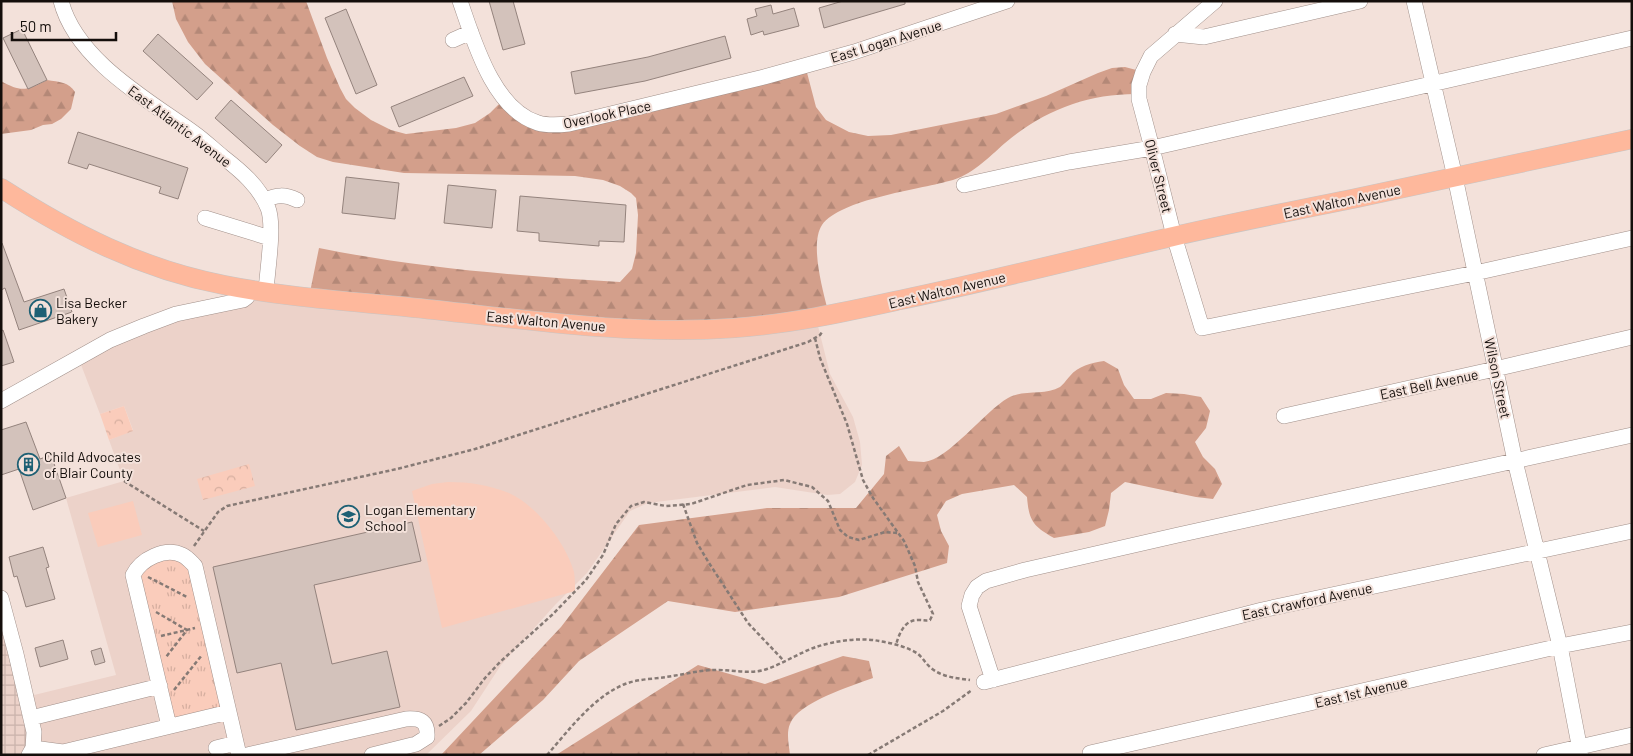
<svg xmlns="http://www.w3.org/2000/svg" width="1633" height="756" font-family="Barlow,sans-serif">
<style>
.built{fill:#ecd2c9}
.industrial{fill:url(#industrial-grid)}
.grass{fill:url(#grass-tufts)}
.forest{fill:url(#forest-firs)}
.park{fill:url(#park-crowns)}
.pitch{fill:#faccbb}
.building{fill:#d3c2bb;stroke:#94837d}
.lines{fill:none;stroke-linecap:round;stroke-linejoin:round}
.minor-casing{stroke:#a1908a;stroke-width:16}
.major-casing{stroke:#c7c5c4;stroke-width:20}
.path{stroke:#867a75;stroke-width:2.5;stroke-dasharray:4 2.5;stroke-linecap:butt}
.minor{stroke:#fff;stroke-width:15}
.major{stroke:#feb89c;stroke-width:19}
.labels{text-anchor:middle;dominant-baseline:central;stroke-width:4;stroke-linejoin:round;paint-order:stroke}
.street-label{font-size:14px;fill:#140e0b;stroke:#f3e1da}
.poi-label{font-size:14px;fill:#140e0b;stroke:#f3e1da;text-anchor:start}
</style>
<defs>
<pattern id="industrial-grid" width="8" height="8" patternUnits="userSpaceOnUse" patternTransform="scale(1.25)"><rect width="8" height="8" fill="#ecd2c9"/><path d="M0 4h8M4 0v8" fill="none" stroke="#cab3ab"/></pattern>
<pattern id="grass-tufts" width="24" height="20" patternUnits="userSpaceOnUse" patternTransform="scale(1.25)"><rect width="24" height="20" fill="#faccbb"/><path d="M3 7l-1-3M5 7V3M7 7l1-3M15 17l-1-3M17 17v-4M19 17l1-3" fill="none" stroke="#d5ae9f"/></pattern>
<pattern id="forest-firs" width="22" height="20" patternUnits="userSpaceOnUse" patternTransform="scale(1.25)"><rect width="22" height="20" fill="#d39f8b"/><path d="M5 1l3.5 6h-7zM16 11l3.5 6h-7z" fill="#b48877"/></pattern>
<pattern id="park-crowns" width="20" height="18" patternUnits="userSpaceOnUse" patternTransform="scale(1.25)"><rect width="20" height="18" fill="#faccbb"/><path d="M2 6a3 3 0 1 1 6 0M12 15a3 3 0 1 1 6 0" fill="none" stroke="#d5ae9f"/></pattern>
</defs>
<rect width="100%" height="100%" fill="#f3e1da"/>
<path class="built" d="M247,297L814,310L830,374L853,417L860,442L862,465L855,482L840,494L827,495L775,487L648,503L630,511L587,573L555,605L501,665L471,711L426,755H40L26,697L116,675L66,498L124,481L109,440L133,430L124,406L100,414L78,357L110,340Z"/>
<path class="industrial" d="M1,598L40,755H1Z"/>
<path class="grass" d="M147,559L190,560L229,712L170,726L138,566Z"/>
<path class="forest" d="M172,1H306L327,58L340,88L346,99L355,108L371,120L391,130L406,134L456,128L475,123L490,113L504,99L539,124L805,65L816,107L826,120L849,132L868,136L891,135L996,114L1046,96L1098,73L1112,68L1125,67L1140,71L1136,94C1086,94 1043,111 1005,143C988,158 971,176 949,181C917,190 841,199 822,225C810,243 822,287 827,307L703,326L309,297L319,248C418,268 519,276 620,282L632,269L636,253L638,215L636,198L631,193L620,186L603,180L575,176L404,173L333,162L317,157L300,146L273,125L205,64L188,42L176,19Z
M47,80C59,82 69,82 75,92L71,109L61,119L52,124L43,125L31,130L1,134V81C22,93 27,90 47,80Z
M1104,361L1118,369L1124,385L1134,399H1151L1166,393L1184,394L1201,397L1210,411L1206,428L1195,442L1203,457L1215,469L1222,484L1213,499L1196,497L1125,482L1111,493L1109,510L1105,526L1089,532L1054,538C1033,526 1029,521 1027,497L1014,485L962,494L946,501L937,515L941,531L949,546L947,563L839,597L735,612L668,601L579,661L543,700L479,755H441L561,627L639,525L767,508H856L884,474L886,456L899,446L908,461C913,461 919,462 924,462C948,460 985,411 1008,398C1024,389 1045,396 1060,387C1063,385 1067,379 1070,376C1078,366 1091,363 1104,361Z
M843,656L869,661L873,678C852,686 798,702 790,724C786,733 789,745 790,755H556L698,665L765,684Z"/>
<path class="park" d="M124,406L133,431L109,440L100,414Z
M249,464L255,486L203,500L197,479Z"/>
<path class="pitch" d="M448,482C469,482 489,485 509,493C536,505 566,543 574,572C575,578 575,585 575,591L442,628L412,491L432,484Z
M133,501L142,535L98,547L88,513Z"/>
<path class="building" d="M489,1H513L525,44L503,50Z
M843,1H905V4L824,28L819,8Z
M771,5L773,14L794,8L799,26L764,35L763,31L751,35L747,19L757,16L755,9Z
M346,9L377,85L356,94L325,18Z
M22,29L47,80L28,89L3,38Z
M158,34L213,83L197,100L143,51Z
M725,36L731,58L645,81L575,94L571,72L648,57Z
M464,77L473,96L399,127L391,107Z
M231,100L282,145L266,163L215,118Z
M78,132L188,168L178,199L159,193L161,187L89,164L87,169L68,163Z
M346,177L399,183L395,219L342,213Z
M448,185L496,190L492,228L444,223Z
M520,196L626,205L624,242L599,241V246L539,241V233L517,231Z
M1,243H2L24,302L64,289L72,312L19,330L5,288L1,290Z
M3,330L14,362L1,366V331Z
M26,422L40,459L51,455L66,498L33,510L19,469L1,475V430Z
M412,522L421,561L314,585L332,664L387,651L400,707L296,730L281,663L237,673L213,567Z
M43,547L49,567L46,568L55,599L26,607L17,576L14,577L9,557Z
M63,640L68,659L40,667L35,648Z
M101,648L105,662L95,665L91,651Z"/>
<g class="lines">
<defs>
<path id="minor" d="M61,1C76,60 148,100 194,133C204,140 213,149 223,157C241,171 259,186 268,208C275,226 267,271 266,292
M460,1C474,41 493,109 538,123C548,126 559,125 569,124L764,77L854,52L1007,1
M1215,1L1151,56L1143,72L1139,85V99L1152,148L1174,236L1202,328L1475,273L1632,238
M1414,1L1455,177L1515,461L1560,646L1581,755
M1175,34L1204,37L1360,1
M453,40L471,32
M964,185L1069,162L1152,148L1632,38
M264,200C277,195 284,194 297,200
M205,218L270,238
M1,401L110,340L144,326L176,314L243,300L247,297L251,289
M1284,416L1495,369L1632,337
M1,598L16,654L34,732L33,748L29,755
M993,680L969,606L972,595L977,587L986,581L1025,570L1178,535L1632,435
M984,682L1262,610L1632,531
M31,718L160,686
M169,726L133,575C141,559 165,547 182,555C187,557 191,562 195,566L239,755
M33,748L63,752L229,712
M216,748L236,743
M1090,753L1560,646L1632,632
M247,755L406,719C421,718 428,721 427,737L416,744L372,755
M1544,755L1632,735"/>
<path id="major" d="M1,188C71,233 141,269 224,285C284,297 346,301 407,307C516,318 625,336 734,328C791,324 845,312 900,300C991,281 1080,258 1171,237C1231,223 1292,211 1352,199C1445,179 1539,159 1632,139"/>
</defs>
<use href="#minor" class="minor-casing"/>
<use href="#major" class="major-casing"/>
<path class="path" d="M815,338L820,358L847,424L863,480L873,498L904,541L915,566L918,582L933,614L930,620C926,621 923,620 918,620C904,620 899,634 896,645
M124,481L204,531
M683,504L697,543L709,563L748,623L784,661
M194,546L218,512L227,506L397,469L475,449L808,342L820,335L822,332
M148,577L187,597
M156,612L187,630L166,657
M161,636L195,628
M174,690L202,655
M439,726L451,718L466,703L485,678L500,662L553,614L586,580L603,555L616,524L631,506L644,502L666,506L691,504L747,485L784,480L812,487L828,501L840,530L848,537L859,540L885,532L898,533
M547,755C569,730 593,697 625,684C638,679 653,679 666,677C681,675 696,671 711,670C729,669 750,675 767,669C784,663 799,653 816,647C834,641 860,637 879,641C892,643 908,647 918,654C923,658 926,664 931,668C942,677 956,678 970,680
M868,755L943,711L972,690"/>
<use href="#minor" class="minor"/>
<use href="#major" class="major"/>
</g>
<defs>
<symbol id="shop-ring" viewBox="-11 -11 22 22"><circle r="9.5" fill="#f3e1da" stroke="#1e6074" stroke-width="1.5"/><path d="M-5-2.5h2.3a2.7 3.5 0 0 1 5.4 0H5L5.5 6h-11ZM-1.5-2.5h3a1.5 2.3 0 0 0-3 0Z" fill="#1e6074"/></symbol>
<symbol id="building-ring" viewBox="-11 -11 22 22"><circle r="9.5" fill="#f3e1da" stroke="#1e6074" stroke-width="1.5"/><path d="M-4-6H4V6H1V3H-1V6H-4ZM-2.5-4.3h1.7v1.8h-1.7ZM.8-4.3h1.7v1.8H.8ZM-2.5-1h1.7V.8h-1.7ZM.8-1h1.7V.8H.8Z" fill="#1e6074"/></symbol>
<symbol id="school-ring" viewBox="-11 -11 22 22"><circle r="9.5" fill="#f3e1da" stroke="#1e6074" stroke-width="1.5"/><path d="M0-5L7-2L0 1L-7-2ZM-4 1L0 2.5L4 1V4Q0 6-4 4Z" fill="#1e6074"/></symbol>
</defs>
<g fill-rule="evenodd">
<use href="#shop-ring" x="28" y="298" width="25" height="25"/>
<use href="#building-ring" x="16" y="452" width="25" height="25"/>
<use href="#school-ring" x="336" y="504" width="25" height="25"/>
</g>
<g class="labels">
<g class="street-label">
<text transform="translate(886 41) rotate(-17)">East Logan Avenue</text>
<text transform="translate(607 114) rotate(-12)">Overlook Place</text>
<text transform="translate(180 126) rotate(37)">East Atlantic Avenue</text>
<text transform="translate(1159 176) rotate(76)">Oliver Street</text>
<text transform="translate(1342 201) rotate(-12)">East Walton Avenue</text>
<text transform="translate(947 290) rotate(-13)">East Walton Avenue</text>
<text transform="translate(546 321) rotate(5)">East Walton Avenue</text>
<text transform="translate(1498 378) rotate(78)">Wilson Street</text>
<text transform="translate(1429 384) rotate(-12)">East Bell Avenue</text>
<text transform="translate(1307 601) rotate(-12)">East Crawford Avenue</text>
<text transform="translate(1361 692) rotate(-13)">East 1st Avenue</text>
</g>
<g class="poi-label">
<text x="56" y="302">Lisa Becker<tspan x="56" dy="16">Bakery</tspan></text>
<text x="44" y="456">Child Advocates<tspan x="44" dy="16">of Blair County</tspan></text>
<text x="365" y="509">Logan Elementary<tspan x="365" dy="16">School</tspan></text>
</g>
</g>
<rect width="1633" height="756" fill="none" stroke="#140e0b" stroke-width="5"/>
<path d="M12 32v8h104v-8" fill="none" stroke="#140e0b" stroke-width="2.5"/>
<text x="20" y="32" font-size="15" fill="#140e0b" stroke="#f3e1da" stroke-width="4" paint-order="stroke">50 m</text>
</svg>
